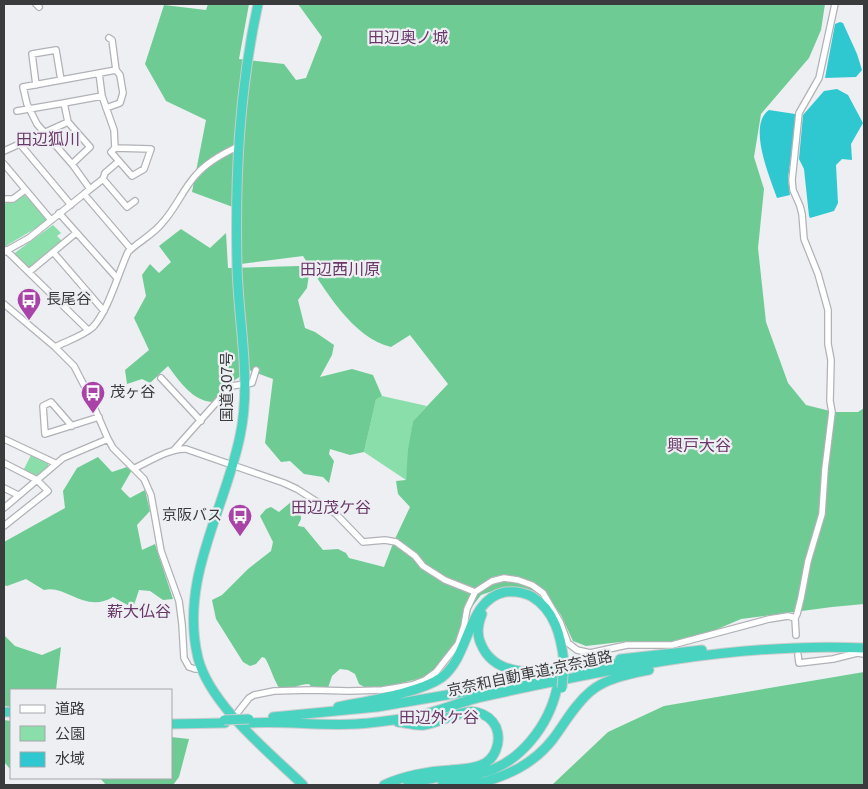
<svg xmlns="http://www.w3.org/2000/svg" width="868" height="789" font-family="Overpass,'Noto Sans JP',sans-serif">
<style>
.green{fill:#8adeaa}
.forest{fill:#6ecb94}
.water{fill:#2fc8d1}
.lines{fill:none;stroke-linecap:round;stroke-linejoin:round}
.minor-casing{stroke:#b1b2b7;stroke-width:8}
.highway-casing{stroke:#cccccd;stroke-width:11}
.minor{stroke:#fff;stroke-width:5.5}
.highway{stroke:#4ad3c0;stroke-width:9}
.highway-bridge-casing{stroke:#cccccd;stroke-width:11;stroke-linecap:butt}
.highway-bridge{stroke:#4ad3c0;stroke-width:9}
.labels{text-anchor:middle;dominant-baseline:central;stroke-width:4.5;stroke-linejoin:round;paint-order:stroke}
.poi-label{font-size:15px;fill:#3a3b3d;stroke:#edeff3;text-anchor:start}
.street-label{font-size:15px;fill:#3a3b3d;stroke:#edeff3}
.neighbourhood-label{font-size:16px;fill:#693768;stroke:#edeff3}
</style>
<rect width="100%" height="100%" fill="#edeff3"/>
<path class="green" d="M25,195L48,221L4,247V220L5,219L4,204Z
M53,225L61,233L57,236L64,243L29,272L12,255Z
M382,396L427,406L413,421L406,480L364,452L376,398Z
M31,455L48,463V466L36,477L23,471Z"/>
<path class="forest" d="M208,4H249L239,59L284,64L296,80L306,78L322,37L298,4H825L821,30L809,58L761,114L754,157L764,189L758,248L766,322L788,383L806,405L834,412H858L864,408V604L832,607L741,619L713,631L673,641H629L586,646L573,641L561,615L546,596L504,587L481,595L468,612L452,650L441,664L426,677L385,687L366,688L359,684L355,674L348,670L340,669L332,676L328,688L315,691L309,684C298,684 294,690 280,689C273,679 271,668 265,658L262,657L256,664L250,666L243,662L216,619L212,600L222,595L248,569L271,551L273,542L260,516L266,509L271,507L279,512L291,502C294,505 302,514 301,519C300,522 298,524 298,526L304,527L323,550L338,549L346,553L349,558L384,567L394,541L410,507L398,494L396,481L406,480L408,450L413,421L448,384L410,335L391,347C352,338 324,288 303,256L241,264V210L192,192L206,120L166,101L145,64L164,5L206,10Z
M181,229L210,248L226,233L228,268L299,266L309,274L307,288L298,300L305,328L315,332L334,345L332,355L320,377L352,369L373,375L382,396L376,399L364,452L350,455L330,449L329,454L334,461L329,483L323,477L304,474L290,461L281,462L265,443L273,379L249,370L235,380L212,402C193,401 179,381 168,366L150,383L142,379L127,384L125,370L149,350L134,318L146,296L142,275L150,264L159,273L171,262L159,246Z
M98,457L112,472L127,467L132,470L121,489L130,498L145,490L150,511L137,525L142,550L155,544L173,599L163,600L150,591L139,590L133,608L113,597C85,614 66,584 44,590L26,579L7,586L4,585V542L65,508L63,491L77,468Z
M4,635L15,646L42,655L61,647L56,690H11V707L4,706Z
M864,672V785H552L608,732L664,706Z
M4,720L11,721V770L4,762Z
M171,737L189,739L179,777L173,785H106L100,778H171Z"/>
<path class="water" d="M840,22L843,23L857,54L862,70L856,77L825,78L835,24Z
M837,89L848,95L863,123L851,144L852,160L842,159L836,165L838,203L834,211L810,218L809,216L804,169L799,159L803,115L824,91Z
M769,110L795,114L797,116L788,178L790,195L777,198C770,178 747,125 769,110Z"/>
<g class="lines">
<defs>
<path id="minor" d="M36,4L39,7
M36,85L32,54L56,50L61,80
M102,96L114,130L115,148L111,152L132,176L144,169L151,149L115,148
M106,108L120,103L123,93L120,75L116,70L112,40L109,38
M17,111L64,103
M20,144L71,205
M4,151L68,122
M4,164L51,220
M72,164L90,147L68,122L64,103L102,96L99,73
M103,179L105,173L119,161
M90,189L72,164L37,124L27,104L23,87L116,70
M4,199H13L25,190
M59,213L117,278
M131,249L84,194L103,179L127,207L135,201
M6,250L88,330
M4,252L29,238L84,194
M53,252L104,311
M29,272L76,233
M4,304L55,347L74,366L87,391L108,439L113,448L144,479L151,495L161,551L179,601L182,624L184,658L189,667L195,669H202
M55,347C67,341 83,336 93,327C108,311 118,274 128,252C139,241 153,235 163,222C176,208 183,189 196,175C207,162 222,154 237,147
M161,378L201,421
M72,426L51,402L43,406L45,434L99,417
M4,439L55,463
M174,450L231,386L252,383L256,370
M4,463L37,480L48,491L4,526
M135,468C150,461 170,448 186,449L284,483L297,489L336,514L363,542L385,540L396,542L415,556L423,566L445,580L475,592
M4,488L18,495
M4,508L63,458L108,439
M796,635L795,618L797,614L801,598L808,561L822,514L825,469L832,412L830,401L831,360L828,344V310L818,274L804,239L802,214L800,206L793,190L792,180L799,113L819,78L835,4
M798,655L799,663L833,659L857,653L864,654
M234,717L249,698L254,695L274,691L311,690L349,691L382,690L412,685L425,680L436,672L458,644L464,626L467,609L475,592L492,581L504,578L518,580L532,585L543,593L560,622L568,643L577,650L590,653L627,645H672L769,619L788,616L795,618"/>
<path id="highway" d="M258,4C239,91 235,176 237,265C238,321 252,380 240,436C225,510 179,579 198,658C210,705 269,752 303,785
M482,614C478,624 476,634 481,644C497,683 550,671 583,666
M620,659L702,650
M577,672L625,662
M338,707C366,701 419,693 441,678C471,656 466,600 505,592C514,591 523,592 531,596C555,610 561,637 564,662
M4,712H11
M273,717L377,707L557,676
M250,723C286,721 321,726 356,724C375,723 394,720 413,717C438,712 461,701 486,696C610,669 737,642 864,648
M171,724L225,723
M408,783C421,781 434,778 446,776C458,775 470,776 481,773C520,764 549,725 557,688
M384,785C403,776 429,771 450,770C460,769 471,769 481,765C495,760 502,742 496,727C492,719 485,714 476,712C462,709 439,723 424,725C416,726 406,723 398,722
M442,785L478,779
M474,785C506,776 532,766 553,739C565,723 575,704 591,691C607,678 630,674 649,670"/>
</defs>
<use href="#minor" class="minor-casing"/>
<use href="#highway" class="highway-casing"/>
<use href="#minor" class="minor"/>
<use href="#highway" class="highway"/>
<defs>
<path id="highway-bridge" d="M562,688L564,662
M224,720L249,719"/>
</defs>
<use href="#highway-bridge" class="highway-bridge-casing"/>
<use href="#highway-bridge" class="highway-bridge"/>
</g>
<defs>
<symbol id="bus-pin" viewBox="-11 -11 22 30"><path d="M0 17L-7.5 6A9.5 9.5 0 1 1 7.5 6Z" fill="#a943a8" stroke="#edeff3"/><path d="M-5-6H5V4H4V6H2V4H-2V6H-4V4H-5ZM-3.5-4V0h7V-4ZM-3.5 1.2v1.5H-2V1.2ZM2 1.2v1.5H3.5V1.2Z" fill="#fff"/></symbol>
</defs>
<g fill-rule="evenodd">
<use href="#bus-pin" x="15" y="286" width="28" height="38"/>
<use href="#bus-pin" x="79" y="379" width="28" height="38"/>
<use href="#bus-pin" x="226" y="502" width="28" height="38"/>
</g>
<g class="labels">
<g class="poi-label">
<text x="46" y="300">長尾谷</text>
<text x="110" y="393">茂ヶ谷</text>
<text x="222" y="516" text-anchor="end">京阪バス</text>
</g>
<g class="street-label">
<text transform="translate(228 387) rotate(-90)">国道307号</text>
<text transform="translate(530 675) rotate(-12)">京奈和自動車道;京奈道路</text>
</g>
<g class="neighbourhood-label">
<text x="408" y="39">田辺奥ノ城</text>
<text x="48" y="141">田辺狐川</text>
<text x="340" y="271">田辺西川原</text>
<text x="699" y="447">興戸大谷</text>
<text x="331" y="509">田辺茂ケ谷</text>
<text x="139" y="613">薪大仏谷</text>
<text x="439" y="719">田辺外ケ谷</text>
</g>
</g>
<rect width="868" height="789" fill="none" stroke="#3a3b3d" stroke-width="10"/>
<rect x="10" y="689" width="162" height="90" fill="#edeff3" stroke="#a5a7aa"/>
<rect x="20" y="705" width="25" height="8" fill="#ffffff" stroke="#a5a7aa"/>
<text x="55" y="714" font-size="15" fill="#3a3b3d">道路</text>
<rect x="20" y="726" width="25" height="15" fill="#8adeaa" stroke="#a5a7aa"/>
<text x="55" y="739" font-size="15" fill="#3a3b3d">公園</text>
<rect x="20" y="752" width="25" height="15" fill="#2fc8d1" stroke="#a5a7aa"/>
<text x="55" y="764" font-size="15" fill="#3a3b3d">水域</text>
</svg>
